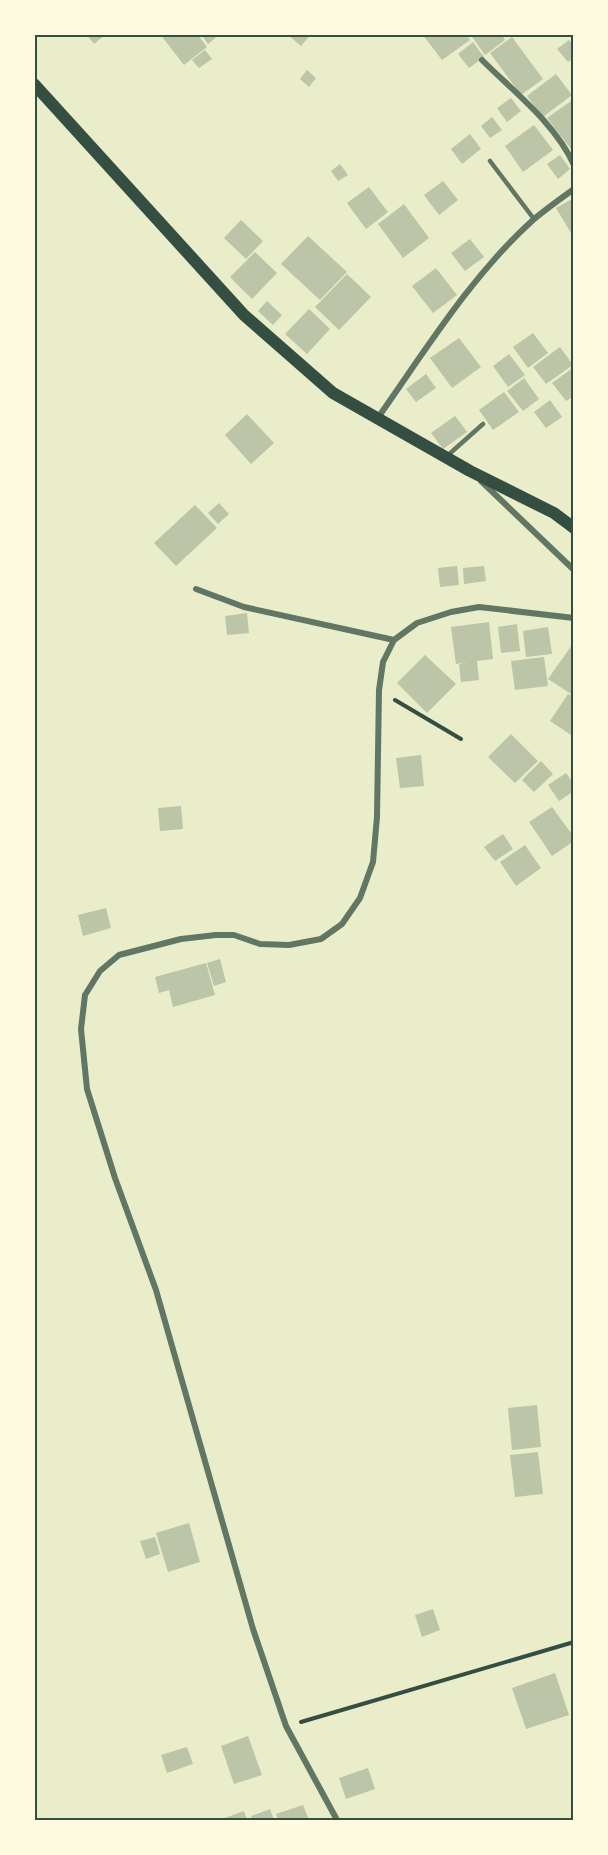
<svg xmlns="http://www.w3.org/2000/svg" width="608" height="1855" font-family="Jost,sans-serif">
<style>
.building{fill:#bcc5a7}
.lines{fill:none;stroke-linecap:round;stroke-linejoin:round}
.path{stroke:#344e41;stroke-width:4}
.service{stroke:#617663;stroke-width:4.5}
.minor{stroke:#617663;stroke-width:6}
.secondary{stroke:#344e41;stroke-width:12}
.neatline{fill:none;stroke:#344e41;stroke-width:2}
</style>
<rect width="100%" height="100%" fill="#e9edc9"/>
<path class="building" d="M86,34H106L94,44Z
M160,34H197L207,47L184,65Z
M201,34H220L208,44Z
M287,34H311L301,46Z
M422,34H466L470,40L442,60Z
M470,34H501L505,40L485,55Z
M512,37L543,79L521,95L490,53Z
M569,40L574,46V58L568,62L557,49Z
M473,42L484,57L469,68L458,54Z
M205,50L212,59L199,68L192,60Z
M307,70L316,78L309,87L300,79Z
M556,74L572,95L543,117L527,96Z
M511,98L521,111L507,122L497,108Z
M574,99V153L547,118Z
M492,117L502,130L490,138L481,126Z
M534,125L553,150L523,172L505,146Z
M470,134L481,149L462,164L451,149Z
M560,155L570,169L558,179L547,164Z
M340,164L348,175L338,181L331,171Z
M443,181L458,200L439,215L424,195Z
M369,187L388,212L366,229L347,203Z
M574,198V238L556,208Z
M404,204L429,238L403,258L378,224Z
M241,220L263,241L246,259L224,238Z
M308,236L347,272L320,300L281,264Z
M470,239L484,257L465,271L451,253Z
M255,252L277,273L252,299L230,277Z
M436,268L457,295L433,313L412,286Z
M347,274L371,297L339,330L315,307Z
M267,301L282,315L273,325L258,311Z
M309,309L330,329L307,354L285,334Z
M533,333L548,353L528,368L513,347Z
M459,338L481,367L452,388L430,358Z
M560,347L573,365L546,384L533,367Z
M509,354L525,375L508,387L493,366Z
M574,367V396L566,401L552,383Z
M426,374L436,388L416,402L406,389Z
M524,378L539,399L523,411L507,391Z
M504,392L519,412L493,430L479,410Z
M550,400L562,417L546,428L534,412Z
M247,414L274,443L251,464L225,435Z
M455,416L467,432L443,449L431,433Z
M219,503L229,514L218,524L208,513Z
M195,505L217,528L176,566L154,543Z
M457,566L459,585L440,587L438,568Z
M484,566L486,581L464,584L463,568Z
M247,613L249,633L227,635L225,616Z
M489,622L493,659L477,661L479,680L461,682L459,664L467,662L456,664L451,627Z
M517,624L520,651L501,653L498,627Z
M548,627L552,654L526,657L523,631Z
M574,642V696L548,679Z
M425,655L456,684L427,713L397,683Z
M544,657L548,686L515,690L511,661Z
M568,694L574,697V737L550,721Z
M511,734L538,761L515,783L488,757Z
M421,755L424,786L400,788L396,758Z
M541,761L553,774L534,792L522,780Z
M566,773L574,784V791L559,801L548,785Z
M181,806L183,829L160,831L158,808Z
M552,807L574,837V841L552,856L529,822Z
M503,834L513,849L495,861L484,847Z
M525,845L541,868L516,886L500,862Z
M106,908L111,928L83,936L78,915Z
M220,959L226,982L214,986L207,963Z
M206,963L215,995L173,1007L169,990L159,993L155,977Z
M537,1405L541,1447L512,1450L508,1408Z
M538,1452L543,1494L515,1497L510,1455Z
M189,1523L200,1562L168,1572L156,1533Z
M155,1537L160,1554L146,1559L140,1541Z
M433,1609L440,1630L422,1637L415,1615Z
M555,1673L569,1715L526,1729L512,1688Z
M248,1736L262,1775L234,1784L221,1746Z
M187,1747L193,1764L167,1773L161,1755Z
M368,1768L375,1789L346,1799L339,1778Z
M303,1805L309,1820H278L276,1814Z
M270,1809L274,1820H252L251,1816Z
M244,1811L247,1820H226L225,1818Z"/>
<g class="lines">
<path class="path" d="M395,700L461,739
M301,1722L574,1642"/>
<path class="service" d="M490,161L534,219
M447,456L483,424"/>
<path class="minor" d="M482,60C514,92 555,123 574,165
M377,419C425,351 471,276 533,220C546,209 560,199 574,189
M481,481L574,570
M196,589L244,607L394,640
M337,1820L286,1726L253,1629L156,1290L115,1178L87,1089L81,1029L85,995L100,971L119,955L181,939L216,935H234L260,944L289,945L321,939L342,924L360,898L373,862L377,817L379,690L383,662L394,640L417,623L451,612L479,607L574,618"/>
<path class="secondary" d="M34,84L244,315L333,393L470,471L554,513L574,528"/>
</g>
<rect width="608" height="1855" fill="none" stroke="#fefae0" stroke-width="72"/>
<rect x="36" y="36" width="536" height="1783" class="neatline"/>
</svg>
